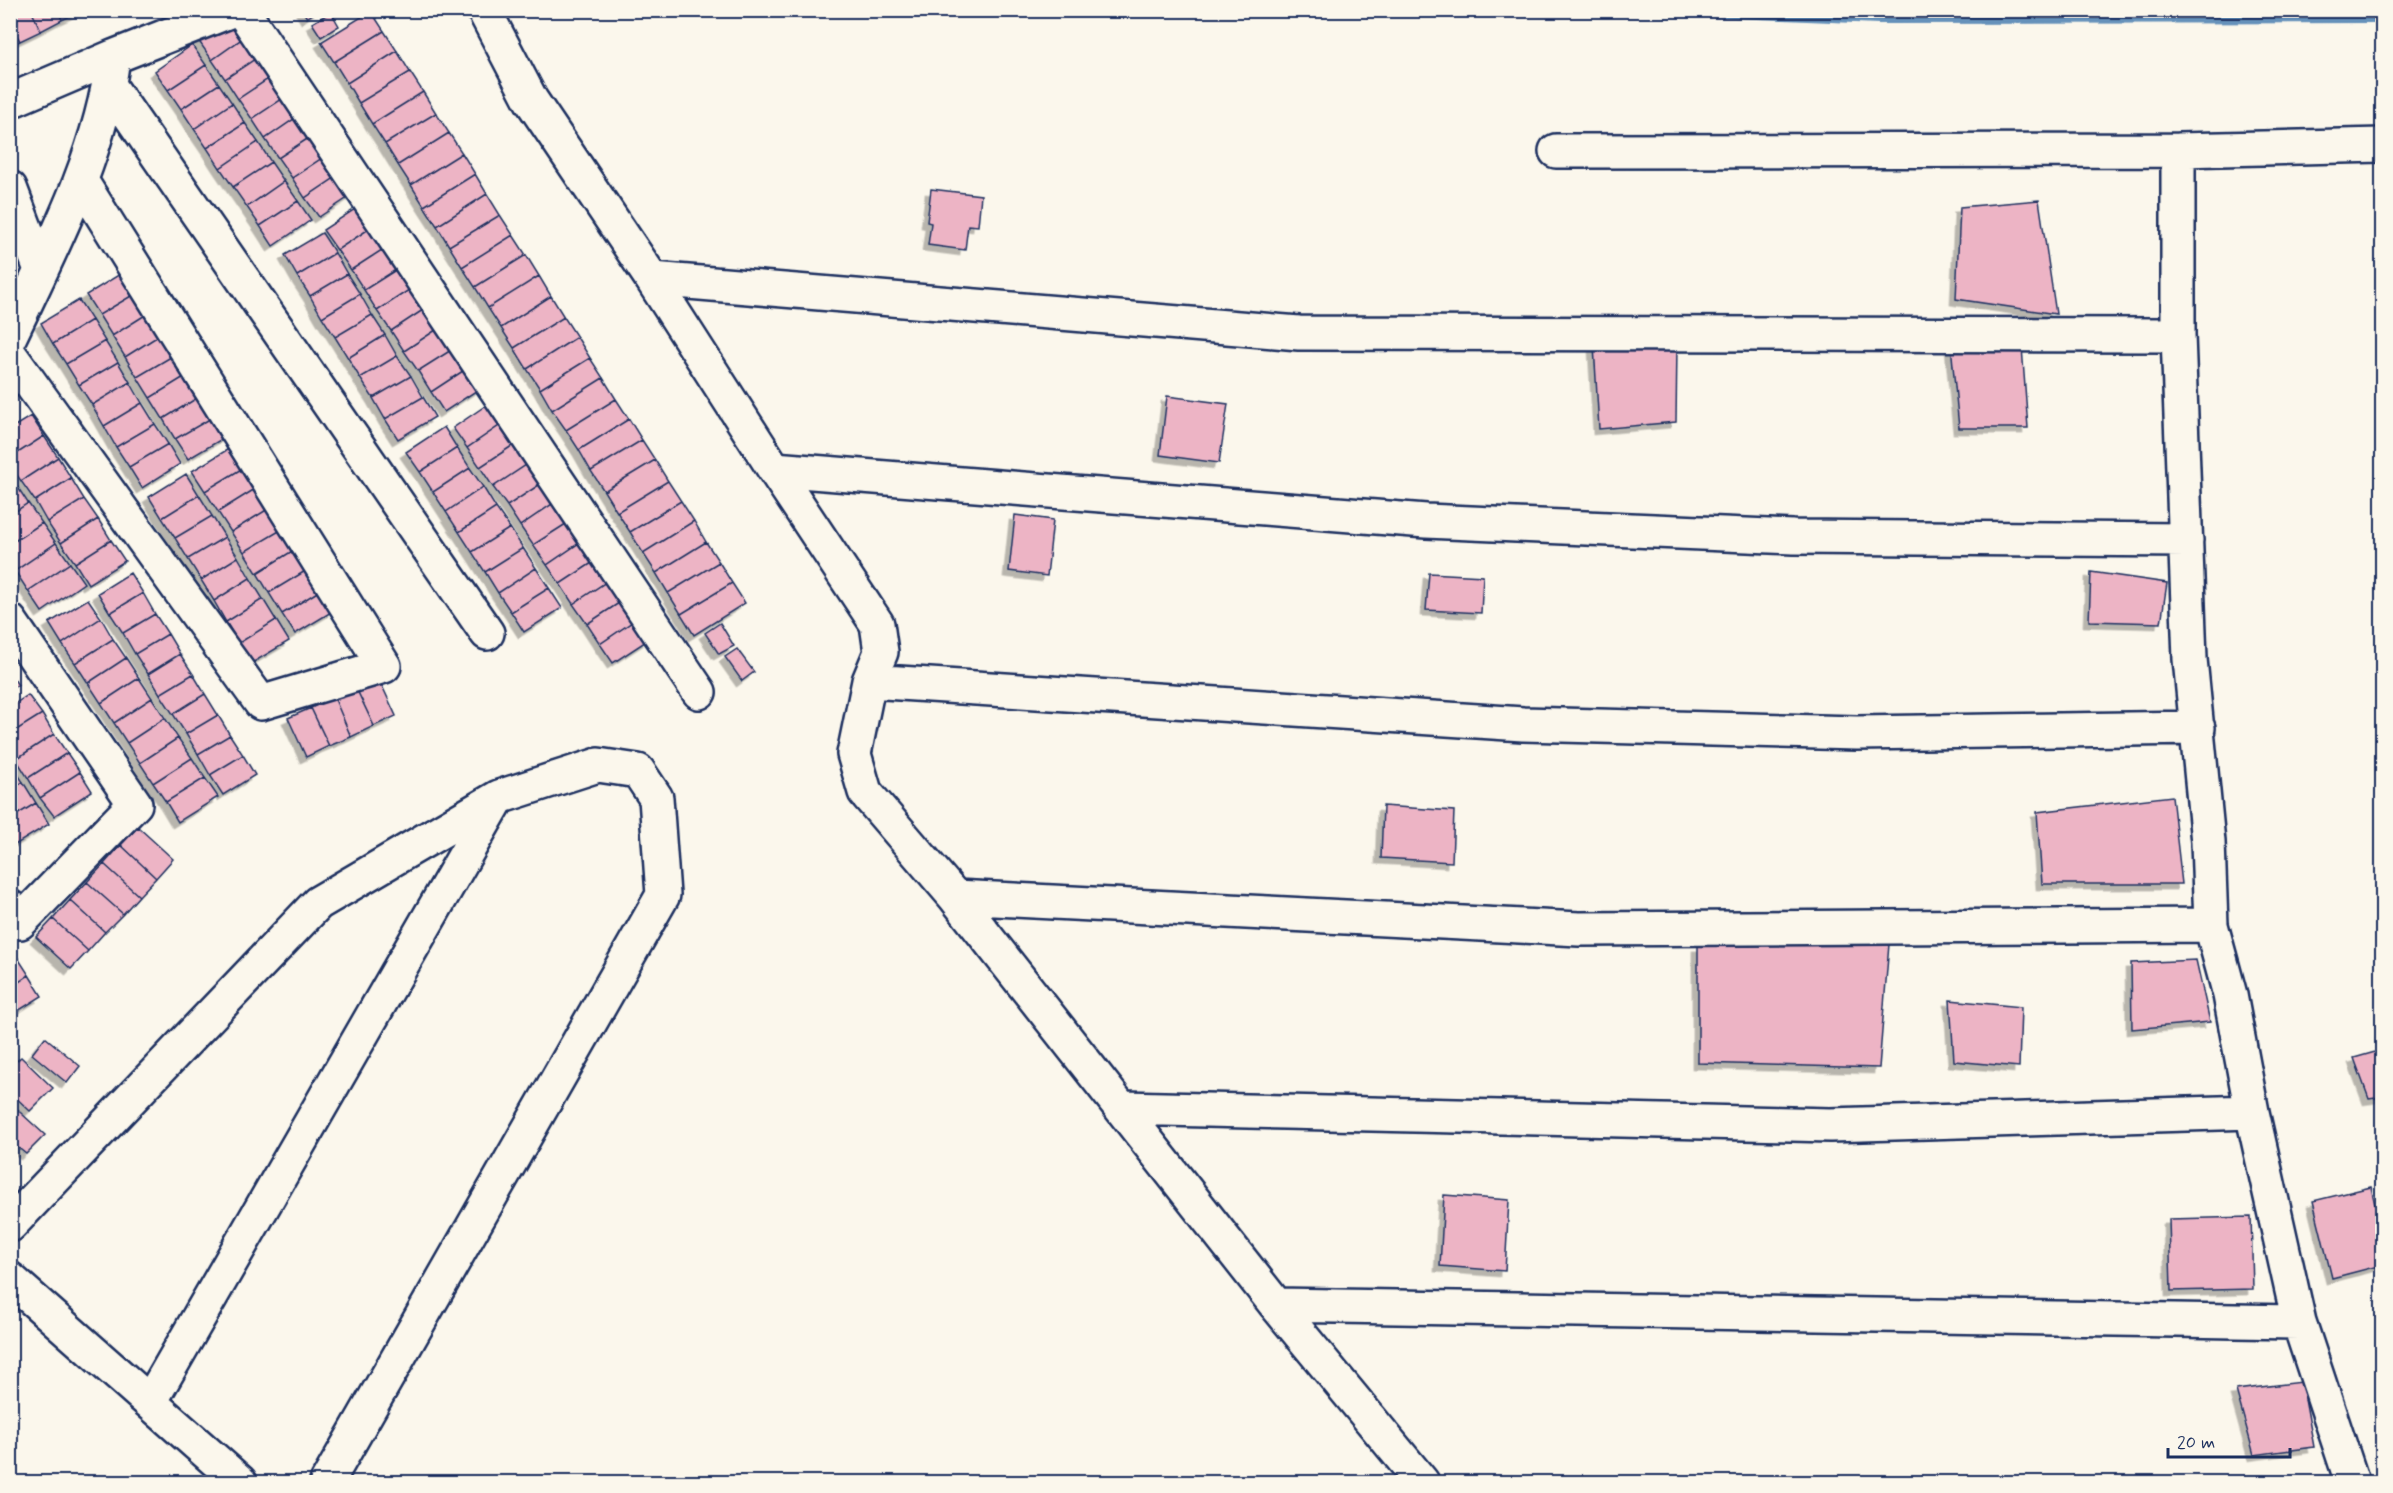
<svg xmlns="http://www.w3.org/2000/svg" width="2393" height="1493" font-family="Mynerve,sans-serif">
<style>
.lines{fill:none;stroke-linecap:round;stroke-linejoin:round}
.stream{stroke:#6591ba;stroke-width:12}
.building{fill:#edb4c5;stroke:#1b2f5e;stroke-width:1.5;filter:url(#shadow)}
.minor-casing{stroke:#1b2f5e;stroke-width:38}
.minor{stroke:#fbf7ec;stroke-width:33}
</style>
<defs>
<filter id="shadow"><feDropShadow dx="-5.5" dy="5.5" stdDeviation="0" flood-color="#0004"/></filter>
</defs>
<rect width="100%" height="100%" fill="#fbf7ec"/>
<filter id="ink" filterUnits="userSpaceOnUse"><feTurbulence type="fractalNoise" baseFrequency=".0167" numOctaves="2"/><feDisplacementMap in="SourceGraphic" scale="12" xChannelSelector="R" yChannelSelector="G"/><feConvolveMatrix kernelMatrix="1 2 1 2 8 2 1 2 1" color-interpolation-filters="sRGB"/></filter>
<g filter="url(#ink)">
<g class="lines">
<path class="stream" d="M1685,10L1879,18L2382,17"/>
</g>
<path class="building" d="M10,10H31L41,31L20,41L10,23Z
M31,10H58L62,20L41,31Z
M58,10H83L62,20Z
M302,10H318L307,18Z
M371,11L384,31L334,62L321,42Z
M331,12L339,26L321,37L312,23Z
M237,14L250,33L212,60L198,40Z
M10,23L20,41L10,46Z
M384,31L397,51L347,83L334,62Z
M250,33L264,53L225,79L212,60Z
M192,45L206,65L168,90L155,71Z
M397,51L410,72L359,103L347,83Z
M264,53L277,73L238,99L225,79Z
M206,65L219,84L181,109L168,90Z
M410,72L423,92L372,124L359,103Z
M277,73L291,93L252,119L238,99Z
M219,84L232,103L194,129L181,109Z
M423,92L436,113L385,144L372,124Z
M291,93L304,112L265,139L252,119Z
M232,103L245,123L207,148L194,129Z
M304,112L318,132L278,158L265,139Z
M436,113L449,133L398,165L385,144Z
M245,123L258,142L220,168L207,148Z
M318,132L331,152L292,178L278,158Z
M449,133L462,153L411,185L398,165Z
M258,142L271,162L233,187L220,168Z
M331,152L345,171L305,198L292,178Z
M462,153L475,174L424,206L411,185Z
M271,162L284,181L247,207L233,187Z
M345,171L358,191L319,217L305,198Z
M475,174L487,194L437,226L424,206Z
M284,181L298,201L260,226L247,207Z
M931,189L981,195L978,226L968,225L965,250L928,245L931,223L927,222Z
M487,194L500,215L449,246L437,226Z
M2039,200L2056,314L1956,299L1960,207Z
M298,201L311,220L273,246L260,226Z
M361,205L375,225L337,250L323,230Z
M500,215L513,235L462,267L449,246Z
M375,225L388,246L351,270L337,250Z
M322,233L335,253L297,276L285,255Z
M513,235L526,255L475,287L462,267Z
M388,246L402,266L364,290L351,270Z
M335,253L347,274L310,296L297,276Z
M526,255L539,276L488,308L475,287Z
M402,266L415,286L377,311L364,290Z
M125,271L138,292L99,315L86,295Z
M347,274L360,294L322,317L310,296Z
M539,276L551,296L501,328L488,308Z
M415,286L429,306L391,331L377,311Z
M138,292L150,312L112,336L99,315Z
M360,294L372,315L335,337L322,317Z
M551,296L564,317L514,348L501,328Z
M79,300L92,320L53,344L41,323Z
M429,306L442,326L404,351L391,331Z
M150,312L163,333L125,357L112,336Z
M372,315L385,335L348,358L335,337Z
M564,317L577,337L527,369L514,348Z
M92,320L105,341L66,364L53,344Z
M442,326L456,347L418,371L404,351Z
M163,333L176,354L137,377L125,357Z
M385,335L397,356L360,378L348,358Z
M577,337L590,358L540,389L527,369Z
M105,341L118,362L79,385L66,364Z
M1677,344L1676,422L1599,429L1594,346Z
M1951,345L2022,347L2028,428H1959Z
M456,347L469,367L431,392L418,371Z
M176,354L189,374L150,398L137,377Z
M397,356L411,376L373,398L360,378Z
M590,358L603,378L552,410L540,389Z
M118,362L130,382L92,405L79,385Z
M469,367L482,387L444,412L431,392Z
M189,374L202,395L163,419L150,398Z
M411,376L423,397L385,419L373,398Z
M603,378L616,399L566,430L552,410Z
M130,382L142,403L104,426L92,405Z
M202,395L215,416L175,439L163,419Z
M1167,396L1228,404L1219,463L1160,455Z
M423,397L435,417L398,439L385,419Z
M616,399L629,419L579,450L566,430Z
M142,403L155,424L116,447L104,426Z
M488,404L502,424L467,448L453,428Z
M31,416L44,436L10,458V429Z
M215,416L227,436L188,459L175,439Z
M629,419L642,440L591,471L579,450Z
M155,424L168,444L129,467L116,447Z
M502,424L515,444L480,467L467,448Z
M444,427L457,448L420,472L406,452Z
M44,436L58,457L21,481L10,465V458Z
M642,440L655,460L604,491L591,471Z
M168,444L180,464L142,488L129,467Z
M515,444L529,463L493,487L480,467Z
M230,448L243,468L205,491L192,471Z
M457,448L470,468L433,492L420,472Z
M58,457L71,478L35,501L21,481Z
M655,460L668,481L617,512L604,491Z
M529,463L542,483L507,506L493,487Z
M243,468L255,489L218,512L205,491Z
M470,468L483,487L446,512L433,492Z
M186,474L199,495L162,518L149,497Z
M71,478L84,499L47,522L35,501Z
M668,481L681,501L630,532L617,512Z
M15,483L28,503L10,515V485Z
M542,483L555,502L520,526L507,506Z
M483,487L496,508L459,532L446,512Z
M255,489L268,509L231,532L218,512Z
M199,495L212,516L175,538L162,518Z
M84,499L98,519L61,543L47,522Z
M681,501L694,521L643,553L630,532Z
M555,502L569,522L533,545L520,526Z
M28,503L42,523L10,544V515Z
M496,508L510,528L472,552L459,532Z
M268,509L281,530L244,552L231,532Z
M1015,515L1053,520L1047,576L1009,571Z
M212,516L225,537L188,559L175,538Z
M98,519L111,540L75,563L61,543Z
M694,521L706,542L656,573L643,553Z
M569,522L582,541L547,565L533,545Z
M42,523L56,543L15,571L10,565V544Z
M510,528L523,548L485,572L472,552Z
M281,530L294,550L257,573L244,552Z
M225,537L238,557L201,580L188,559Z
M111,540L125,561L88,584L75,563Z
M582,541L595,561L560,584L547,565Z
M706,542L719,562L668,593L656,573Z
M56,543L70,563L28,591L15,571Z
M523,548L536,568L498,593L485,572Z
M294,550L307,570L269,593L257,573Z
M238,557L250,578L214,601L201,580Z
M595,561L609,580L573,604L560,584Z
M719,562L732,583L681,614L668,593Z
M70,563L84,583L42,612L28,591Z
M536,568L549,588L511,612L498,593Z
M307,570L319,591L282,614L269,593Z
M2091,572L2167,583L2161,623L2089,621Z
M130,573L143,593L110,613L98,593Z
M1429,573L1483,576L1481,613L1426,610Z
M250,578L263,599L226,622L214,601Z
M609,580L622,601L587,624L573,604Z
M732,583L745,603L694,635L681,614Z
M549,588L562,608L524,632L511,612Z
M319,591L333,611L295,634L282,614Z
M143,593L155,614L123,633L110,613Z
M88,599L101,618L62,644L49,623Z
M263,599L276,620L239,643L226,622Z
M622,601L635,620L600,644L587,624Z
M155,614L168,634L135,654L123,633Z
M101,618L113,639L75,663L62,644Z
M276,620L289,641L252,663L239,643Z
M635,620L648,640L613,663L600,644Z
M720,623L734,646L719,654L705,633Z
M168,634L180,654L148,674L135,654Z
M113,639L126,658L88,683L75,663Z
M737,649L754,672L742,681L725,657Z
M180,654L193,674L160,694L148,674Z
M126,658L139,678L101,703L88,683Z
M10,673L18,685L10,689Z
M193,674L205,694L173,714L160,694Z
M378,677L396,716L374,726L356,688Z
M139,678L152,698L114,723L101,703Z
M356,688L374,726L351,737L334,697Z
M205,694L218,715L186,734L173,714Z
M28,695L42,714L10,734V707Z
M334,697L351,737L329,746L311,708Z
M152,698L165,718L127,743L114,723Z
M311,708L329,746L306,757L288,718Z
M42,714L54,734L16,759L10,752V734Z
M218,715L230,735L198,754L186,734Z
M165,718L178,738L140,763L127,743Z
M54,734L67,753L28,778L16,759Z
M230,735L243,755L210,775L198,754Z
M178,738L192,758L153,783L140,763Z
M67,753L80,772L40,798L28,778Z
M243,755L255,775L223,795L210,775Z
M192,758L205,778L166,802L153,783Z
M10,762L23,782L10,790Z
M80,772L92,791L54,816L40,798Z
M205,778L218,797L178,822L166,802Z
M23,782L36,803L10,819V790Z
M2172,796L2182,884H2042L2037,812Z
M36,803L49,824L10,848V819Z
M1383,806L1454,811L1452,862L1381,858Z
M138,827L173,859L156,878L121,845Z
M121,845L156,878L139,896L104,864Z
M104,864L139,896L123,914L87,882Z
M87,882L123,914L105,932L70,900Z
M70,900L105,932L88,951L53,919Z
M53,919L88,951L71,969L36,937Z
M1889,944L1879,1068L1698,1063V946Z
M16,955L29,975L10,988V959Z
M2196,960L2210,1022L2132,1029L2131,963Z
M29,975L42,996L10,1016V988Z
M1950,1000L2021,1007L2019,1067L1954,1061Z
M45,1037L80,1066L67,1083L32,1054Z
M2382,1050V1097L2369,1099L2354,1058Z
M21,1057L53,1088L30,1111L10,1092V1067Z
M10,1103L45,1135L26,1154L16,1146L10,1151Z
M2371,1187L2382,1235V1265L2332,1278L2313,1201Z
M1444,1195L1509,1200L1505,1271L1440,1266Z
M2251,1217L2253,1289L2171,1291L2169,1219Z
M2302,1382L2314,1447L2254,1455L2236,1390Z"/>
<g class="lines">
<defs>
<path id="minor" d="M242,10L699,692
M484,10L531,100L652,279L774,469L877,624L881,652L869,681L854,754L865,792L955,897L1276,1305L1422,1482
M109,85L487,633
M10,101L113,57L232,10
M2178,150V335L2190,659L2208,842L2211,925L2230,995L2252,1112L2299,1322L2352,1482
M1556,151L2178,150L2382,145
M10,188L41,270
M652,279L1299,333L2178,335
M10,336C52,247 101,155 113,57
M10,355L261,703L384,666L81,181
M774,469L1426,521L1793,537L2186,540
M10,621L135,804L20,922L10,907
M869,681L1523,724L1857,733L2198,728
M955,897L1579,929L2211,925
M1122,1108L1830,1125L2252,1112
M10,1225L318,903L499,797L598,765L638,771L656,798L663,895L327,1482
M10,1279L240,1482
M1276,1305L2299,1322
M150,1402L498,798"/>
</defs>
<use href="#minor" class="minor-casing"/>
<use href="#minor" class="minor"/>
</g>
</g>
<rect width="2393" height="1493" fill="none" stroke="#fbf7ec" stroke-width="36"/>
<rect x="18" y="18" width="2357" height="1457" fill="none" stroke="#1b2f5e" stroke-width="2" filter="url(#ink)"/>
<path d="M2168 1448v9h122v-9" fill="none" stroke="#1b2f5e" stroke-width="3"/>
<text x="2177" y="1448" font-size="18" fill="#1b2f5e" stroke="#fbf7ec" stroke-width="4.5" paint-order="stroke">20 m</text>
</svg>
